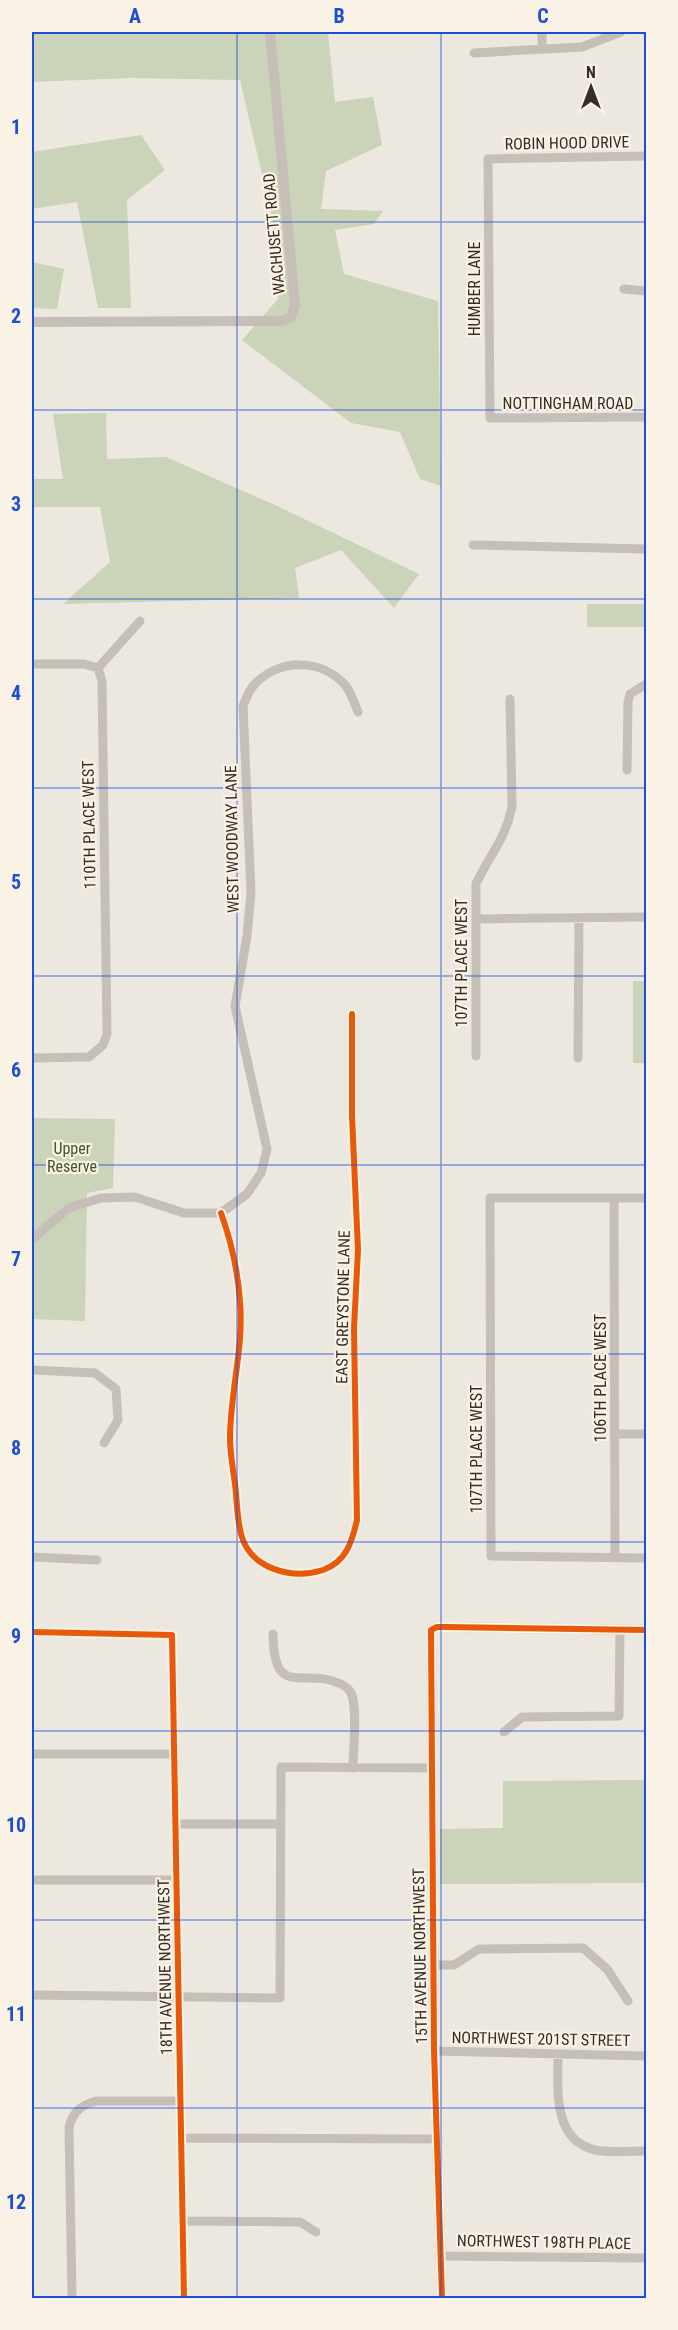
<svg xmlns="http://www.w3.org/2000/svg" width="678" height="2330" font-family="'Roboto Condensed',sans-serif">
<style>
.green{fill:#cbd3b8}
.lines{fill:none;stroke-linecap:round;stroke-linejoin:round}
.minor{stroke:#c5bfb8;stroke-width:9}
.tertiary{stroke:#c5bfb8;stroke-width:10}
.cycleway-casing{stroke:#faf2e5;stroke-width:10}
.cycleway{stroke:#e8590c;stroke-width:6}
.grid{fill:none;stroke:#1d4ed8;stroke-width:1.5;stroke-opacity:0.55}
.labels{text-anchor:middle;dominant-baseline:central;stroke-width:4.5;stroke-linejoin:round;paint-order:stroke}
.street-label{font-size:16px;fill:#362d26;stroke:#faf2e5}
.park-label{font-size:16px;fill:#415529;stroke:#faf2e5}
.neatline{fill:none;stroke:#1d4ed8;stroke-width:2}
.grid-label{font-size:20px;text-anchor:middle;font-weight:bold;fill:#1d4ed8}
</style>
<rect width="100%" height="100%" fill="#ece8df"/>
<path class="green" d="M32,32H334L328,33L335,102L373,97L382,145L326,171L321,209L383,211L374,224L335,230L344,274L438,301L441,486L420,479L400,432L351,423L242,340L278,299L276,234L240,80L131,78L32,82Z
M141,135L165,170L127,200L131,308H98L77,202L32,209V152Z
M32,262L64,269L57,309L32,308Z
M106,413L107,459L166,457L275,505L419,574L394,608L341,550L295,568L299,598L63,604L110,562L100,507H32V479H63L53,414Z
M587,604H646V627H587Z
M633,981H646V1063H633Z
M32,1118L115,1119L113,1188L87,1193L85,1321L32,1319Z
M646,1780V1883L440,1884V1829L503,1828V1781Z"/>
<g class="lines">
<path class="minor" d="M542,49V32
M474,53L582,47L621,32
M646,156L488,159L490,418L646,417
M624,289L646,291
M473,545L646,549
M32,664H84L98,668
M627,770L628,702L630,694L646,684
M476,919L646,917
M476,1056V884C489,856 506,838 512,807L510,699
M32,1058L89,1057L103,1045L107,1034L102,681L98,668L140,621
M578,1058L579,918
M614,1198L615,1558
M646,1198H490L491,1556L646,1558
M221,1213C231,1241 238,1271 240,1302C244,1347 230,1393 230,1438C230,1453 233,1469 235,1484C237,1500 237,1518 241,1534C250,1569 292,1580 323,1570C346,1562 352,1542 357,1520L354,1328L358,1250L352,1116V1014
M221,1213L247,1194L261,1173L267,1149L235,1006L247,936L251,892L243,706C246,699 249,690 254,685C279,658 322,658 346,686C351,693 355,704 358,712
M32,1239L69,1208L101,1198L135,1197L184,1213H221
M32,1370L95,1373L116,1389L118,1420L104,1443
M615,1434H646
M32,1557L97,1560
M32,1632L172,1635L184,2298
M273,1634C274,1701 303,1666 341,1684C345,1686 349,1689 351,1693C358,1707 353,1751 353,1768
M504,1732L522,1717L619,1716L620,1630
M32,1754H174
M176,1824H281
M32,1880H177
M433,1965H454L479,1949L583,1948L607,1969L628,2001
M32,1995L280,1998L281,1767L431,1768
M434,2051L646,2056
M558,2055C558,2088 552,2140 595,2150C611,2153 630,2151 646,2151
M181,2138L438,2139
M183,2221L300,2222L316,2232
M440,2256L646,2258
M72,2298L69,2127C73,2112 81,2105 96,2101H181"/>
<path class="tertiary" d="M32,322L283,321L291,317L295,305L270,32
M442,2298L434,2051L431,1630L437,1627H446L646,1630"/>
<defs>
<path id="cycleway" d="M221,1213C231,1241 238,1271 240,1302C244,1347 230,1393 230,1438C230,1453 233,1469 235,1484C237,1500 237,1518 241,1534C250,1569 292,1580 323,1570C346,1562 352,1542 357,1520L354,1328L358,1250L352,1116V1014
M32,1632L172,1635L184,2298
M442,2298L434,2051L431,1630L437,1627H446L646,1630"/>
</defs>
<use href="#cycleway" class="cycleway-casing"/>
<use href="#cycleway" class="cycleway"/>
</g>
<path class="grid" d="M237,32V2298M441,32V2298M32,222H646M32,410H646M32,599H646M32,788H646M32,976H646M32,1165H646M32,1354H646M32,1542H646M32,1731H646M32,1920H646M32,2108H646"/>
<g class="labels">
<g class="street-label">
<text transform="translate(567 143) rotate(-1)">ROBIN HOOD DRIVE</text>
<text transform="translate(274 234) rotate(-95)">WACHUSETT ROAD</text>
<text transform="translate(474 289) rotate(-90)">HUMBER LANE</text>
<text x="568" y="403">NOTTINGHAM ROAD</text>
<text transform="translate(89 825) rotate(-91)">110TH PLACE WEST</text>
<text transform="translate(232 839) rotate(-91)">WEST WOODWAY LANE</text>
<text transform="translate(461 963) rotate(-90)">107TH PLACE WEST</text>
<text transform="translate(343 1307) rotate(-89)">EAST GREYSTONE LANE</text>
<text transform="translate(600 1378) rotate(-90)">106TH PLACE WEST</text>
<text transform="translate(476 1449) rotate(-90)">107TH PLACE WEST</text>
<text transform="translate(420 1956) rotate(-91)">15TH AVENUE NORTHWEST</text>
<text transform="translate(165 1967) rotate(-91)">18TH AVENUE NORTHWEST</text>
<text transform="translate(541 2039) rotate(1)">NORTHWEST 201ST STREET</text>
<text transform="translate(544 2242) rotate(1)">NORTHWEST 198TH PLACE</text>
</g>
<g class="park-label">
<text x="72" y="1148">Upper<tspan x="72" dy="18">Reserve</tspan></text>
</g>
</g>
<rect width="678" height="2330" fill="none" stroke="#faf2e5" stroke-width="66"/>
<g transform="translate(591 87)" stroke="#faf2e5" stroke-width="4.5" paint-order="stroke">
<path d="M0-4.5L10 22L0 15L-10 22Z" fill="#362d26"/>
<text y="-9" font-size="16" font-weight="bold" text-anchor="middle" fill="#362d26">N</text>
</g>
<rect x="33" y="33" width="612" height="2264" class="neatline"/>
<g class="grid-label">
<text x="135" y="23">A</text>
<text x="339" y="23">B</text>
<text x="543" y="23">C</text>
<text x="16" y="134">1</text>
<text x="16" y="323">2</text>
<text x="16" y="511">3</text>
<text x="16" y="700">4</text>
<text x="16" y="889">5</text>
<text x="16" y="1077">6</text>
<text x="16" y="1266">7</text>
<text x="16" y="1455">8</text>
<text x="16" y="1643">9</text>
<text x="16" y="1832">10</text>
<text x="16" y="2021">11</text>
<text x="16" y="2209">12</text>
</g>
</svg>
